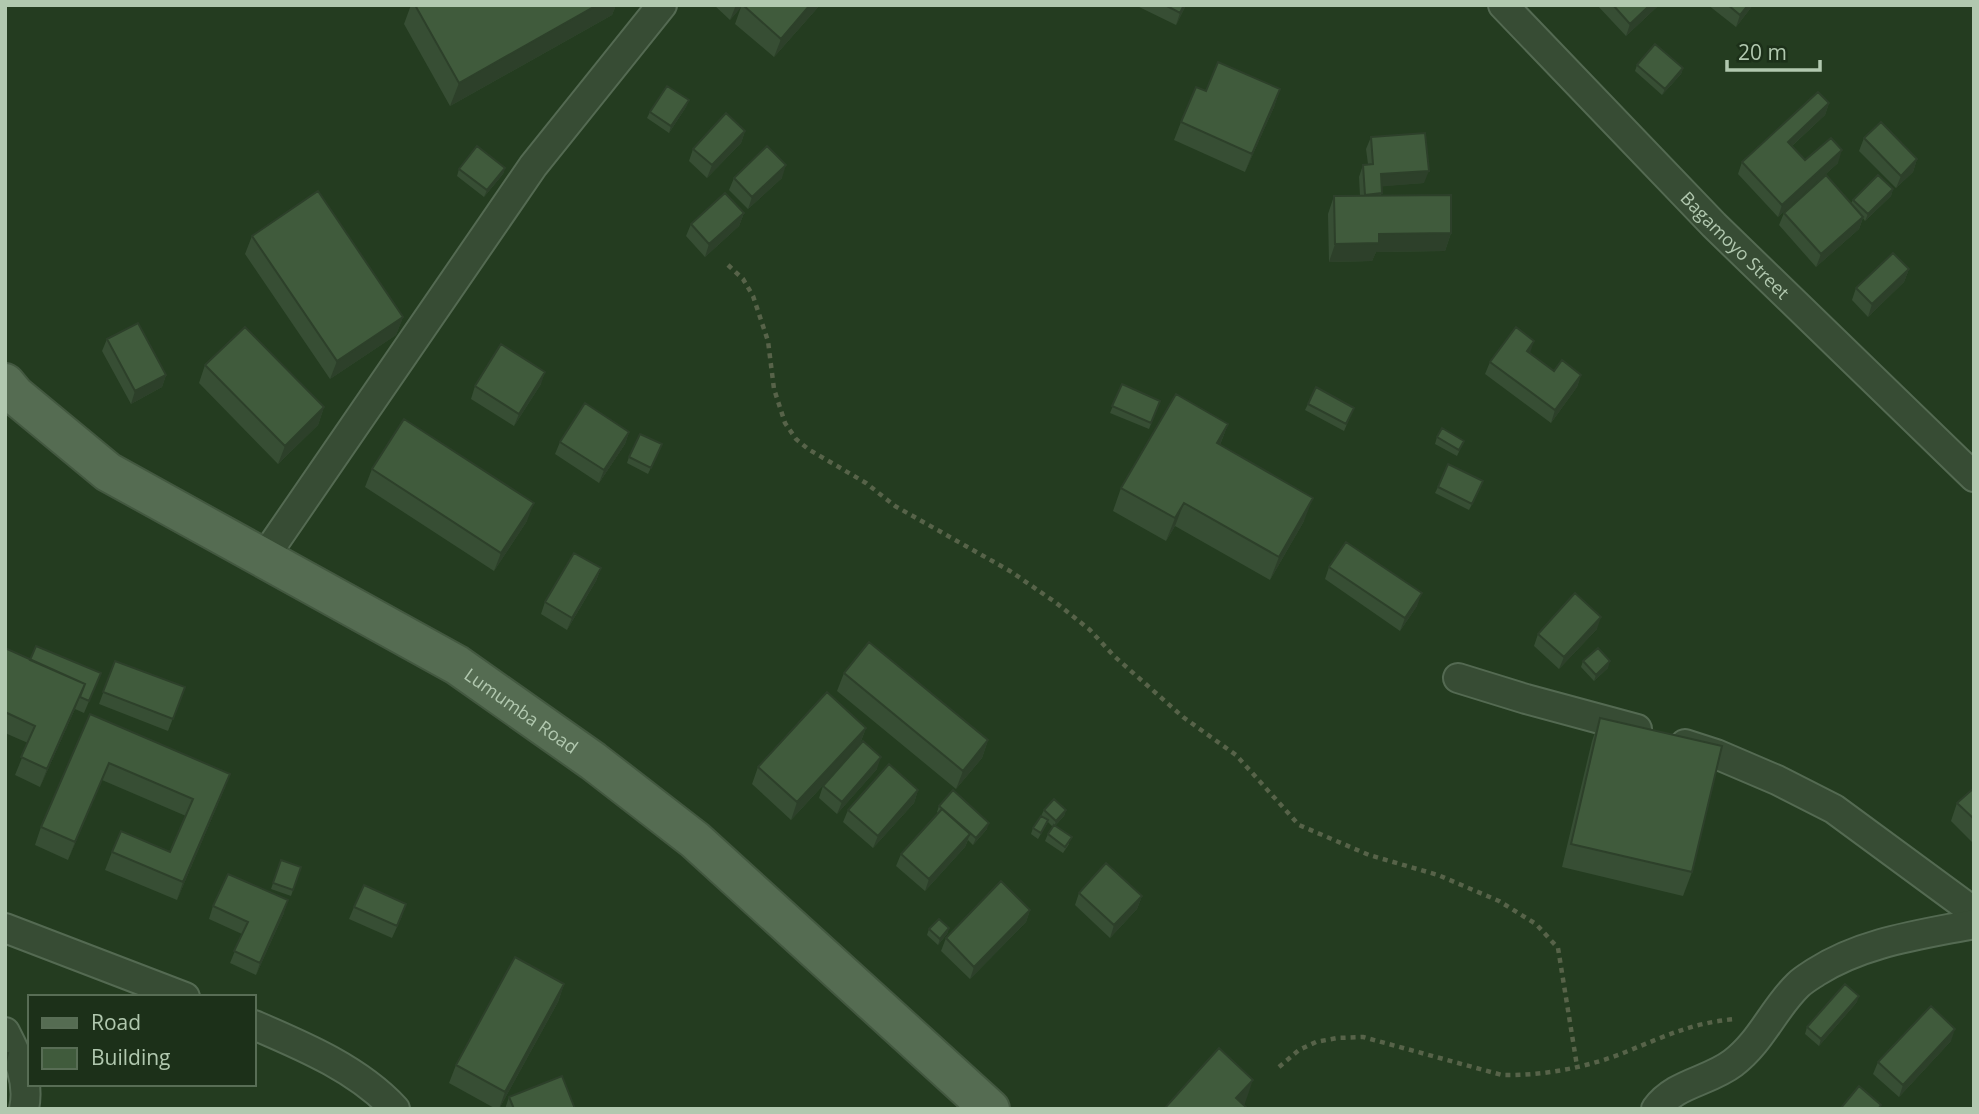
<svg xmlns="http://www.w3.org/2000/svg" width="1979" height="1114" font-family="'Open Sans',sans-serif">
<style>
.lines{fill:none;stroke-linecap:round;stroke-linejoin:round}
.minor-casing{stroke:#546a52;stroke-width:32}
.primary-casing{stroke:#435840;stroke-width:42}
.path{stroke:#576349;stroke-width:4.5;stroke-dasharray:5 5;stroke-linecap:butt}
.minor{stroke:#374c34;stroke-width:28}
.primary{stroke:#556c52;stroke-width:38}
.wall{fill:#374e34}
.shaded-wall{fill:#2d402a}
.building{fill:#405b3c;stroke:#2d402a;stroke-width:2}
.labels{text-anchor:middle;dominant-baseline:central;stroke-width:5;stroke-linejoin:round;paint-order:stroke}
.street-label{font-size:18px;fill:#b1c8af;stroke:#1c3019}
</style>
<rect width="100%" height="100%" fill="#243c20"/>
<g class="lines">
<defs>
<g id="minor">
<path id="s1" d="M1503,5L1714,225L1974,477"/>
<path d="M263,559L533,166L662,5"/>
<path d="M1458,678L1526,699L1637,729"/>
<path d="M1685,744L1716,754L1777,780L1834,809L1974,912"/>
<path d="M5,928L185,997"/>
<path d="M254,1025C303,1046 358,1069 395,1109"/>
<path d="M5,1032C18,1057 30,1081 24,1109"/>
<path d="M1656,1109C1675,1083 1708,1082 1733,1063C1761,1042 1774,1008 1798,985C1803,980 1810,976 1816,972C1863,942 1919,935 1974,924"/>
</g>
<g id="primary">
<path id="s2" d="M5,383L15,395L108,472L457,665L593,761L695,840L990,1109"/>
</g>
</defs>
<use href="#minor" class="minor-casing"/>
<use href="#primary" class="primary-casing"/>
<path class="path" d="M728,265L743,279L753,296L768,341L774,389L785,423L796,439L808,449L866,483L895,506L1010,571L1055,602L1090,630L1114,656L1183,717L1236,755L1299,825L1369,855L1438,875L1499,901L1536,924L1558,948L1577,1066
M1279,1067L1299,1050L1316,1042L1337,1038L1363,1037L1502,1075C1543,1076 1590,1067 1628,1051C1668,1035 1692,1023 1735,1019"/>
<use href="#minor" class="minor"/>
<use href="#primary" class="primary"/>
</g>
<path class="wall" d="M411,5H616L612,15L450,106L404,24Z
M714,5H820L774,57L735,24L741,7L730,20Z
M1135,5H1186L1176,25Z
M1597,5H1659L1626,36Z
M1708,5H1753L1736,27Z
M1637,65L1683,68L1681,74L1662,95L1635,71Z
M1280,89L1274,107L1245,172L1174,140L1181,122L1206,91Z
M689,100L686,107L669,133L647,118L650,112Z
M1829,103L1825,115L1792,146L1805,160L1838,163L1778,217L1738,174L1742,162Z
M745,131L741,143L707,178L689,161L693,149Z
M1371,137L1424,183L1382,186L1381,195L1451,233L1445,251L1376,252L1372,261L1329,262L1328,214L1334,196H1360L1359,177L1363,165L1368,164L1366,149Z
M1864,138L1917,159L1913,172L1896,188L1859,151Z
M505,168L503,174L484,197L457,176L459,169Z
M734,178H782L748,209L729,190Z
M1893,189L1891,196L1865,221L1863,218L1859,229L1816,267L1779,225L1784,213L1851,203L1853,200Z
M744,213L739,226L705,257L686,236L691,224Z
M252,236L403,317L396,335L330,379L245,254Z
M1909,269L1904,282L1868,317L1852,300L1856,288Z
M107,339L166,375L162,387L131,404L102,351Z
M1530,353L1554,371L1581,375L1577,387L1551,423L1485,374L1490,362Z
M205,365L324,407L318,425L278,464L199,383Z
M541,384L514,426L471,399L475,386Z
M1122,384L1160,401L1149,429L1110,413Z
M1308,404L1354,408L1344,431L1305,410Z
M1228,424L1220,445L1304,521L1270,580L1175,526L1166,541L1113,511L1121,488Z
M629,432L625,444L599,483L555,454L560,442Z
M1437,437L1464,441L1457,456L1435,444Z
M662,444L648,474L627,463L629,457Z
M372,469L527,521L494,571L365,487Z
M1438,487H1481L1469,510L1435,493Z
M1329,567L1417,606L1400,631L1325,579Z
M601,568L596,581L567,630L541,614L545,602Z
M1597,629L1559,669L1534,646L1538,634Z
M5,648L30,660L101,673L84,713L75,709L40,787L15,775L28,743L5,733Z
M115,661L185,687L168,731L99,704Z
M1583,661L1608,668L1594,681L1581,667Z
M844,673L988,740L982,758L956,789L837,691Z
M90,714L230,774L223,792L177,900L105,870L112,852H170L186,816L102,780L68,860L35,845L41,827Z
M1600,718L1692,872L1683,896L1562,867L1592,741Z
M866,728L860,744L877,769L837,814L819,798L823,786L840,767L791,820L752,784L758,767Z
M1974,788V844L1951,821L1957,803Z
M918,790L914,803L873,848L843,822L848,810Z
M939,806L987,829L973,845L968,840L965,847L925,891L896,866L901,854L938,813L937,812Z
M1044,810H1066L1064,816L1055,826L1069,844L1063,853L1045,841L1048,834L1053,827L1048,822L1038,839L1031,834L1033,828L1041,816Z
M281,860L301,867L291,896L271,889Z
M1079,893L1142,896L1137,909L1110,938L1075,905Z
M213,906L284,913L256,975L230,963L242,934L209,919Z
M354,907L402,916L392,938L349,919Z
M1030,910L1026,922L970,979L941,951L946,938Z
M949,928L947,934L938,945L927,935L929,929Z
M564,984L558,1002L499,1109H496L449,1083L456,1065Z
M1857,1002L1819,1046L1805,1034L1807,1027Z
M1951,1041L1899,1097L1873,1074L1878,1062Z
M509,1097L575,1109H505Z"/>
<path class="shaded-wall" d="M597,5H616L612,15L450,106L459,83Z
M736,5H743L730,20Z
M810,5H820L774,57L781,39Z
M1184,5H1186L1176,25L1180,13Z
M1650,5H1659L1626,36L1630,24Z
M1748,5H1753L1736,27L1740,15Z
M1683,68L1681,74L1662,95L1665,89Z
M1280,89L1274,107L1245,172L1252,154Z
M689,100L686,107L669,133L671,126Z
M1829,103L1825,115L1783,154L1788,142Z
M745,131L741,143L707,178L712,165Z
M1842,150L1838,163L1778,217L1782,205Z
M1917,159L1913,172L1896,188L1901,176Z
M786,165L782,178L748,209L752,197Z
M505,168L503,174L484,197L487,190Z
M1429,171L1424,183L1376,187L1381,174Z
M1893,189L1891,196L1865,221L1868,214Z
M744,213L739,226L705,257L709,244Z
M1863,217L1859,229L1816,267L1821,254Z
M1451,233L1445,251L1376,252L1372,261L1329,262L1335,244L1379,234Z
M1909,269L1904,282L1868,317L1872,304Z
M403,317L396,335L330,379L337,361Z
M1534,341L1530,353L1527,351Z
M545,372L541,384L514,426L519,414Z
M166,375L162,387L131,404L135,391Z
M1581,375L1577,387L1551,423L1555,410Z
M324,407L318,425L278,464L285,446Z
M1228,424L1219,447L1217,443Z
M629,432L625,444L599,483L604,470Z
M1313,498L1304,521L1270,580L1279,557Z
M534,503L527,521L494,571L501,553Z
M1184,503L1175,526L1166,541L1175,518Z
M601,568L596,581L567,630L572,618Z
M1422,593L1417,606L1400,631L1405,618Z
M1601,617L1597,629L1559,669L1564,657Z
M1610,661L1608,668L1594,681L1596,675Z
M85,684L75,709L40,787L47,769Z
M866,728L859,746L791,820L797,802Z
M988,740L982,758L956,789L963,771Z
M881,757L877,769L837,814L842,802Z
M109,763L102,780L68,860L75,842Z
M230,774L223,792L177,900L183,882Z
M918,790L914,803L873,848L878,836Z
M1066,810L1064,816L1054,827L1056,821Z
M989,823L987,829L973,845L976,838Z
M970,834L965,847L925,891L929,879Z
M1142,896L1137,909L1110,938L1114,925Z
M288,900L284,913L256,975L260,963Z
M1030,910L1026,922L970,979L974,967Z
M949,928L947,934L938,945L940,939Z
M564,984L558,1002L499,1109L505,1092Z
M1859,996L1857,1002L1819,1046L1821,1039Z
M1955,1029L1951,1041L1899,1097L1903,1085Z
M1253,1080L1243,1109L1236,1098Z"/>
<path class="building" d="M415,5H597L459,83Z
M743,5H810L781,39Z
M1165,5H1184L1180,13Z
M1613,5H1650L1630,24Z
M1728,5H1748L1740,15Z
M1655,44L1683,68L1665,89L1637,65Z
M1218,62L1280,89L1252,154L1181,122L1196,87L1206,91Z
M667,86L689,100L671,126L650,112Z
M1818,92L1829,103L1788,142L1805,160L1831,138L1842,150L1782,205L1742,162Z
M726,113L745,131L712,165L693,149Z
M1881,122L1917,159L1901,176L1864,138Z
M1425,133L1429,171L1381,174L1382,193L1365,195L1363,165L1373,164L1371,137Z
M477,146L505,168L487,190L459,169Z
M767,146L786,165L752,197L734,178Z
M1826,175L1863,217L1821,254L1784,213Z
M1878,175L1893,189L1868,214L1853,200Z
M318,191L403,317L337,361L252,236Z
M725,193L744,213L709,244L691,224Z
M1451,195V233L1379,234V243L1335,244L1334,196Z
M1893,253L1909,269L1872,304L1856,288Z
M138,323L166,375L135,391L107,339Z
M245,327L324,407L285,446L205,365Z
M1516,327L1534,341L1527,351L1554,371L1562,360L1581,375L1555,410L1490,362Z
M501,344L545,372L519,414L475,386Z
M1122,384L1160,401L1151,423L1112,406Z
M1316,387L1354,408L1346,424L1308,404Z
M1176,394L1228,424L1217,443L1313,498L1279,557L1184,503L1175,518L1121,488Z
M585,403L629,432L604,470L560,442Z
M404,419L534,503L501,553L372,469Z
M1442,428L1464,441L1459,450L1437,437Z
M640,434L662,444L651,468L629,457Z
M1448,464L1483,481L1472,504L1438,487Z
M1346,542L1422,593L1405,618L1329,567Z
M574,553L601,568L572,618L545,602Z
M1575,593L1601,617L1564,657L1538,634Z
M869,642L988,740L963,771L844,673Z
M36,646L101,673L89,701L80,697L85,684L30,660Z
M5,648L85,684L47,769L21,757L35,726L5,712Z
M1598,648L1610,661L1596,675L1583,661Z
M115,661L185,687L173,719L103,692Z
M827,692L866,728L797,802L758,767Z
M90,714L230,774L183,882L112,852L121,831L170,852L193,799L109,763L75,842L41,827Z
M1600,718L1722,746L1692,872L1571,844Z
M863,741L881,757L842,802L823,786Z
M889,764L918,790L878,836L848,810Z
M1974,788V819L1957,803Z
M953,790L989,823L976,838L939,806Z
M1054,799L1066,810L1056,821L1044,810Z
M942,809L970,834L929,879L901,854Z
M1041,816L1048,820L1041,833L1033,828Z
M1054,825L1072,837L1065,847L1048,834Z
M281,860L301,867L293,890L273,883Z
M1106,863L1142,896L1114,925L1079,893Z
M228,874L288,900L260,963L234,951L248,922L213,906Z
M1001,881L1030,910L974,967L946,938Z
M364,885L406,904L397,926L354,907Z
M939,919L949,928L940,939L929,929Z
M515,957L564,984L505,1092L456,1065Z
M1845,984L1859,996L1821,1039L1807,1027Z
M1931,1006L1955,1029L1903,1085L1878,1062Z
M1219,1048L1253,1080L1236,1098L1248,1109H1164Z
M5,1053H8L5,1066Z
M562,1076L575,1109H514L509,1097Z
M1859,1086L1881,1105L1878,1109H1840Z"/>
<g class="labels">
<g class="street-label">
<text stroke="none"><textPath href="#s1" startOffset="334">Bagamoyo Street</textPath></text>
<text stroke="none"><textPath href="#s2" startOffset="614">Lumumba Road</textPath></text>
</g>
</g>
<rect width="1979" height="1114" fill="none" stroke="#b1c8af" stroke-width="14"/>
<rect x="28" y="995" width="228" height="91" fill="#1c3019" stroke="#586d55" stroke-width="2"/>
<rect x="42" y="1018" width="35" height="10" fill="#556c52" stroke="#586d55" stroke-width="2"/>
<text x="91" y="1030" font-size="21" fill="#b1c8af">Road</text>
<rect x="42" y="1048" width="35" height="21" fill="#405b3c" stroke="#586d55" stroke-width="2"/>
<text x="91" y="1065" font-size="21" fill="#b1c8af">Building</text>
<path d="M1727 60v10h93v-10" fill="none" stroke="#b1c8af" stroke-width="3.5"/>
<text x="1738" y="60" font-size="21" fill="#b1c8af" stroke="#1c3019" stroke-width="5" paint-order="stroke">20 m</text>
</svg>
